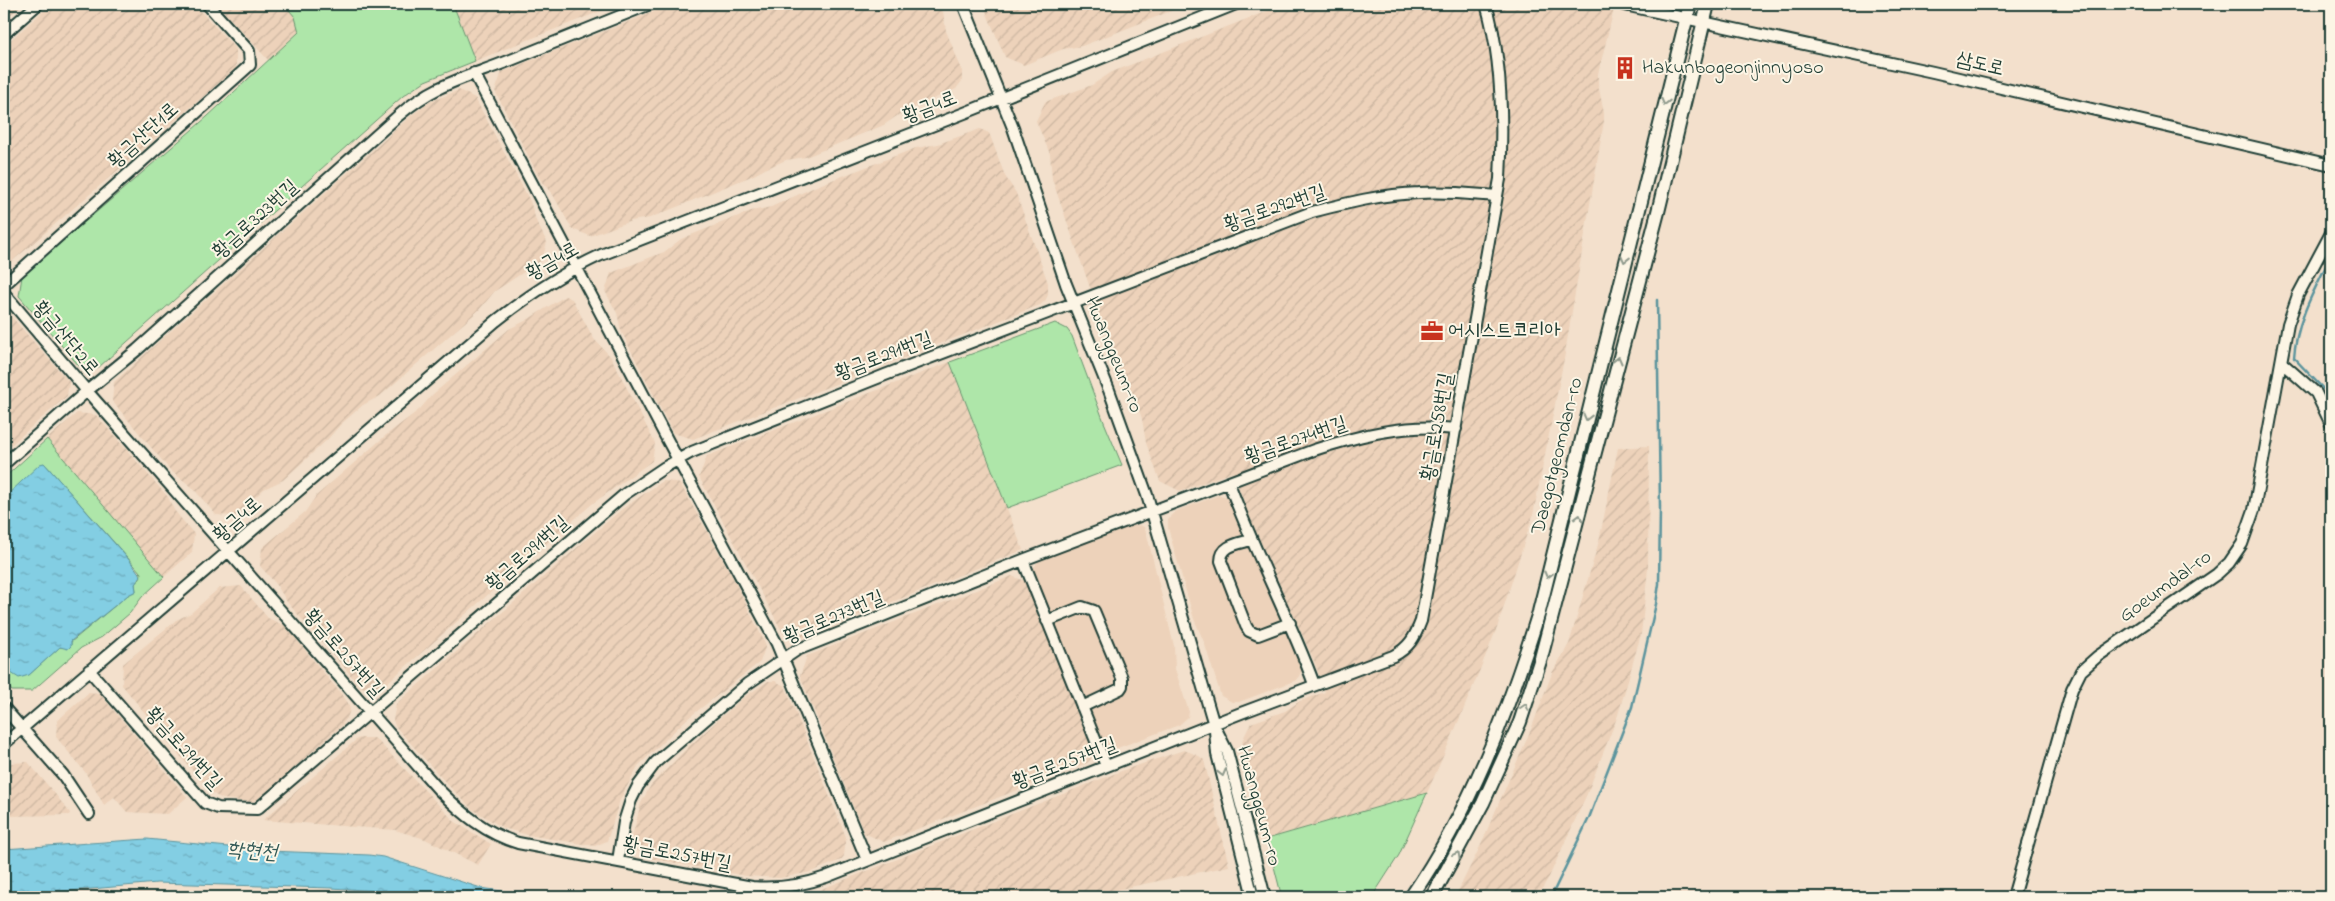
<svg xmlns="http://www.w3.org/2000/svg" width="2335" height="901" font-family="'Indie Flower','Poor Story',sans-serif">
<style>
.built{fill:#edd2ba}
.industrial{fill:url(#industrial-furrows)}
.green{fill:#aee6a9;stroke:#66926e}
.water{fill:url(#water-ripples);stroke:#5b949d}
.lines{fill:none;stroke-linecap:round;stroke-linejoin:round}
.stream{stroke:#5b949d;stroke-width:2.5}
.minor-casing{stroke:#1f3d34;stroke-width:14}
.major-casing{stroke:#1f3d34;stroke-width:16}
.minor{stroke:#fcf5e5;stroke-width:10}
.major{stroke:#fcf5e5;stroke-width:12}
.oneway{stroke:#8e998c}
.labels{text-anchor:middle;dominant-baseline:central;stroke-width:4;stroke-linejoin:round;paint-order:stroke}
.street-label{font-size:20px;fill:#1f3d34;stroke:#fcf5e5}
.poi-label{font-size:20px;fill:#1f3d34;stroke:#fcf5e5;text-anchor:start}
.water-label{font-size:21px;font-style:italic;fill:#335a57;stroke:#fcf5e5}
</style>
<defs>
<pattern id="industrial-furrows" width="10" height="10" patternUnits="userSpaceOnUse" patternTransform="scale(1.25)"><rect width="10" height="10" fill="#edd2ba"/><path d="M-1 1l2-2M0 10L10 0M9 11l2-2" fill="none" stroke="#cbb5a0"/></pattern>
<pattern id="water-ripples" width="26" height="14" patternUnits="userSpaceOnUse" patternTransform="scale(1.25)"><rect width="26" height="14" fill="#83cee3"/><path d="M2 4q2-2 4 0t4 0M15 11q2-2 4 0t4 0" fill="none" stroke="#6ba8b9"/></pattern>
</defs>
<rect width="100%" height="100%" fill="#f3e0cc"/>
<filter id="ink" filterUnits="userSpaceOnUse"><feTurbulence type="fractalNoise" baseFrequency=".02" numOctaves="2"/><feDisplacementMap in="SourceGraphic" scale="10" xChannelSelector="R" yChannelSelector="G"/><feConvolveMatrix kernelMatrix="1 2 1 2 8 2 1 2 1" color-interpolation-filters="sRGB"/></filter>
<g filter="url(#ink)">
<path class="built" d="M1219,495L1228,497L1230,501L1243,534L1291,638L1302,670L1297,680L1239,702H1232L1221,696L1204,642L1194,619L1168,528V520L1176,511Z
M1140,525L1144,527L1147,535L1174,646L1175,669L1189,712L1188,717L1179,725L1112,750L1103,746L1099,736L1033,569L1039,560L1130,526Z"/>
<path class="industrial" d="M4,4H23L4,20Z
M51,4H194L236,49V68L9,264H4V46Z
M217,4H284L296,17L299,32L269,61Z
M453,4H604L606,9L475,61Z
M673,4H942L946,31L962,70V81L956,89L901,113L884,125L806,157L786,160L765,169L754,175L650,218L631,221L590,236L572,229L553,195L541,181L495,91L502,72Z
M983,4H1189L1082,46L1063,49L1024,65L1005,57Z
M1285,4H1592L1614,9L1598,74V84L1604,113V121L1564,359L1533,515L1497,628L1460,718L1427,793L1267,839L1242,741L1251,723L1285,711L1300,701L1325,692L1315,663L1250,518L1233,472L1180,491L1160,481L1146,443L1142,419L1134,396L1122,376L1101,319L1052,179L1050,154L1036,121L1045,102L1092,85L1112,72Z
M459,90L475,98L530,201L537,223L547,242L542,260L495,291L479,310L380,396L363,405L340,425L328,439L283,480L264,489L235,516L216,515L192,487L171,471L112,401L114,382L412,115L430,102Z
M980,129L989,133L991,138L1005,176L1016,193L1048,283V295L1045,301L1040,305L693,439L673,433L621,331L617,313L605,291L611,273L664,252L681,239L751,211L771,207L819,185L916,148L938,144Z
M565,296L572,299L594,339L611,357L655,443L652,461L592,504L380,689L361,687L287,602L276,584L260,566L262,548L305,512L316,496L385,436L420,409L432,395L509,329L527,320Z
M4,308L69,382L67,396L4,451Z
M950,362L1023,550L802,638L783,633L699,477L707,456Z
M77,413L96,415L168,497L174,510L194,534L192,552L164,577L47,439Z
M1649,446L1648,569L1641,634L1618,715L1587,794L1549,877L1537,897H1455L1478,851L1532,727L1552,673L1569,644L1599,541L1618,448Z
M663,481L676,482L681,485L733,578L766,645L760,662L687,719L638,766L620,800L607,841L595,846L528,835L503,828L472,809L447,784L395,726L393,720L396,704L622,509Z
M1012,576L1027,582L1093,746L1091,759L1087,763L884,842L864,833L800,676L807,656Z
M241,586L268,618L285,626L343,696L348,703L350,710L347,718L341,726L271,788L256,800L251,802L223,799L215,795L185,762L122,685L123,664L176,620L191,613L219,588Z
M768,681H775L785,686L846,837L844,856L841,860L811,872L780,878L746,876L643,857L631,841L641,803L651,785L687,748L743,698Z
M89,692L99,693L187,797L168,814L127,812L114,797L104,805L85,772L56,737L57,721Z
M362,738H374L378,741L454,821L491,844L478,865L425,839L395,830L263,820L357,739Z
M1184,750L1199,756L1204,760L1229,866L1083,897H801L1124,770Z
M28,762L56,795L70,813L69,815L4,816V770L11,763Z"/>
<path class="green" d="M284,4H453L475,61L425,81L403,96L99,367L79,366L19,296L22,276L207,117L299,32L295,17Z
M1055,323L1067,329L1072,336L1104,422L1122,465L1007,508L950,362Z
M47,439L164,577L142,597L130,613L102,637L81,648L32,691H12L4,682V660L11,673L29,675L60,647L68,648L71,646V642L128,595L136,591L135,583L140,579L141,573L44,463L4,498V478Z
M1427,793L1399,855L1372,897H1284L1280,890L1267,839Z"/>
<path class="water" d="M44,463L130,561L141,576L135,584L136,591L128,595L71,641V646L68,649L60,647L29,675L19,678L11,673L4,660V498L40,464Z
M147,839L269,851L369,855L383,857L481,888L543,897H422L396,892L331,888L157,883L4,897V849Z"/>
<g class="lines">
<path class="stream" d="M2331,256C2315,289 2296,321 2294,358L2331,397
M1551,897L1589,818L1632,707L1656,604L1659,584L1660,507L1657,300"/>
<defs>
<path id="minor" d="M650,4C602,23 554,43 506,62C462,79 435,84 398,116L137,350L87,391L439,790C463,814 485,833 518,843L752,887C779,889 801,886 826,877L1241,713L1393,656C1409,648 1415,637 1421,621L1500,179C1503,124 1502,57 1486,4
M963,4L1013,128L1066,284L1109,390L1147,495L1207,701L1214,725L1227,751L1265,897
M1620,4L1933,72L2331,165
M4,34L38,4
M474,73L669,443L777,644L867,860
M4,285L250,65L249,51L207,4
M4,293L87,391L4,464
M2281,362L2316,393L2331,424
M1229,483C1254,552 1289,616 1314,684
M1251,540C1238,544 1221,545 1221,561L1246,626L1249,631L1258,635L1290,623
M1023,560L1106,766
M1047,621L1082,607L1094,611L1122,678V686L1120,689L1082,707
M89,670L205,803L218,808L257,809L625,494L665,467L692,452L885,375L1312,212C1347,203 1383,194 1419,193C1445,191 1471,194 1497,196
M4,708L63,775L89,814
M1215,731L1217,754L1253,897
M4,744L496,321C529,295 562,273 601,255L967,112L1236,4
M618,861L624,822L631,800L638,786L656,762L747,684L797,650L1023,560L1314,450C1361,435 1407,423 1456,429
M2013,897L2072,689L2081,671L2098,656L2217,574L2229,563L2242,544L2254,510L2288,324L2298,295L2331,233"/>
<path id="major" d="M1411,897C1470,811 1508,712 1539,612L1690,4
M1432,897L1483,803L1520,722L1541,658L1658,212L1708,4"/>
</defs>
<use href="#minor" class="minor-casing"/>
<use href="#major" class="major-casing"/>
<use href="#minor" class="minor"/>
<use href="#major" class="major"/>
</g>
<defs><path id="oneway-chevron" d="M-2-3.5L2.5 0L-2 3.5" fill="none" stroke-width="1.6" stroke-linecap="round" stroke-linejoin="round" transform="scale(1.25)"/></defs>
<g class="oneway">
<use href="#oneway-chevron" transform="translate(1665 102) rotate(104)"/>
<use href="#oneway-chevron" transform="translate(1625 259) rotate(104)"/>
<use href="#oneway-chevron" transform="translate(1618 360) rotate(-76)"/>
<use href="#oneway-chevron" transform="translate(1587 417) rotate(104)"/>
<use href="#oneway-chevron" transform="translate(1579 518) rotate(-76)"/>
<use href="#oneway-chevron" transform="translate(1548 575) rotate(104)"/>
<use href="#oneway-chevron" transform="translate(1525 707) rotate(-72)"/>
<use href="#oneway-chevron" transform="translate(1222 773) rotate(76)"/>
<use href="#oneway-chevron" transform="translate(1457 855) rotate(-61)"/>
</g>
</g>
<defs>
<symbol id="building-bare" viewBox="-9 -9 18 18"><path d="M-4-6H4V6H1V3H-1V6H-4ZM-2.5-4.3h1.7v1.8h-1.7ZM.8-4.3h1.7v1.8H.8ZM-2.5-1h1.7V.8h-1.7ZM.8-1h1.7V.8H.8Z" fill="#c8321e" stroke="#fcf5e5" stroke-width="2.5" paint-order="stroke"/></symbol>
<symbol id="office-bare" viewBox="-9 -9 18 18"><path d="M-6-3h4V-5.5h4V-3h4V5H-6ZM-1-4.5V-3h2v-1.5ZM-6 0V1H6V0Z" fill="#c8321e" stroke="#fcf5e5" stroke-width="2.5" paint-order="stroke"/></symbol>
</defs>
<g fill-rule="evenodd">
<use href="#building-bare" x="1609" y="52" width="32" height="32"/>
<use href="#office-bare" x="1416" y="315" width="32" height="32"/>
</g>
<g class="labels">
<g class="street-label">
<text transform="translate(1980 65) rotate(13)">삼도로</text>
<text transform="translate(930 108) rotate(-21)">황금4로</text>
<text transform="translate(144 136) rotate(-42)">황금산단1로</text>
<text transform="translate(1275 209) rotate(-19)">황금로292번길</text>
<text transform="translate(256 220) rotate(-42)">황금로323번길</text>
<text transform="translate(553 262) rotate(-29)">황금4로</text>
<text transform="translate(65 339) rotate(50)">황금산단2로</text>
<text transform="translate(1113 355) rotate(68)">Hwanggeum-ro</text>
<text transform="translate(884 357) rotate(-21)">황금로291번길</text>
<text transform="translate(1438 427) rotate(-80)">황금로258번길</text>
<text transform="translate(1296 441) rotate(-19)">황금로274번길</text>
<text transform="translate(1558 456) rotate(-76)">Daegotgeomdan-ro</text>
<text transform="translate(238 520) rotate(-41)">황금4로</text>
<text transform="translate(528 554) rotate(-41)">황금로291번길</text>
<text transform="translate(2166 587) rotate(-36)">Goeumdal-ro</text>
<text transform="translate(834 618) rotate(-23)">황금로273번길</text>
<text transform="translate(343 654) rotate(49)">황금로257번길</text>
<text transform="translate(183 749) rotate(48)">황금로291번길</text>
<text transform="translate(1065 764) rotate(-21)">황금로257번길</text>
<text transform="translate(1258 806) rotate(75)">Hwanggeum-ro</text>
<text transform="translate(677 855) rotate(11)">황금로257번길</text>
</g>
<g class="poi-label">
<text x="1642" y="68">Hakunbogeonjinnyoso</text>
<text x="1448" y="331">어시스트코리아</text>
</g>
<g class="water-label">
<text transform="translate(252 852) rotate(4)">학현천</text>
</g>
</g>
<rect width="2335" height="901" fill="none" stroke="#fcf5e5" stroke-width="20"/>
<rect x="10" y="10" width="2315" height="881" fill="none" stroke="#1f3d34" stroke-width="2" filter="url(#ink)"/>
</svg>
